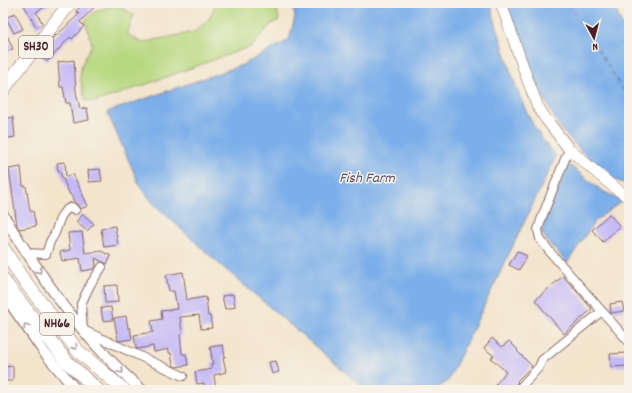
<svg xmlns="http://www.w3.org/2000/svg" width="632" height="393" font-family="Dekko,sans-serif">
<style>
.green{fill:#b8d880;stroke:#817c56}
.water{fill:#7cafe9;stroke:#63678a}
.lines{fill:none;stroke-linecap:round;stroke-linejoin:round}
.ferry{stroke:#5c516e;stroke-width:1;stroke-dasharray:5 4;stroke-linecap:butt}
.building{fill:#c3b8f7}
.minor-casing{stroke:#856463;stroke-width:10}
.tertiary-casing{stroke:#856463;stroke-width:12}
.secondary-casing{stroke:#856463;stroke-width:12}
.primary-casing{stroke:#856463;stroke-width:14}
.trunk-casing{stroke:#856463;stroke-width:14}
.minor{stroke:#fff;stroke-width:8}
.tertiary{stroke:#fff;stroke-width:10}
.secondary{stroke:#fff;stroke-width:11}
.primary{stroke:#fff;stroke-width:13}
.trunk{stroke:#fff;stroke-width:13}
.oneway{stroke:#ae9aa0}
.labels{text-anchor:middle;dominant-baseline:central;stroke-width:3;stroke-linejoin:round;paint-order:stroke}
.shield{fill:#f7f3e8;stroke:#7e5f64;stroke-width:1}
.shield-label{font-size:13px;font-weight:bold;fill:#4a1f2b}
.water-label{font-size:15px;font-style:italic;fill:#5c516e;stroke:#f7f3e8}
</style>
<rect width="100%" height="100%" fill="#f7f3e8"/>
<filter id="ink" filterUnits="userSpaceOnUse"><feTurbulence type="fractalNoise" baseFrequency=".025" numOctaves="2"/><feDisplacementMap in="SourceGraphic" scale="8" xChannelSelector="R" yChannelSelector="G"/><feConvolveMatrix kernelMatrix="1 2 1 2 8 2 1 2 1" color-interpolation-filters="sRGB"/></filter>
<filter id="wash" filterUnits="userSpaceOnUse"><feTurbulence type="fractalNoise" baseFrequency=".012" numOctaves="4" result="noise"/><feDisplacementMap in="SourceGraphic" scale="16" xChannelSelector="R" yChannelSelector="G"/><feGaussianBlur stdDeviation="0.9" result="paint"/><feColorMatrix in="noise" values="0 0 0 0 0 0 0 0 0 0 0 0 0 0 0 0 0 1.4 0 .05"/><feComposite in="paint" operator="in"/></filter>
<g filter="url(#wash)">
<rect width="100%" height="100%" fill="#f3e4cc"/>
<path class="green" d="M216,3H276L279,20L270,25L252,46L119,94L94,102L85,100L80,77L82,64L92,44L85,20L97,10L117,5L134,15L127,34L143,43L159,39L194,32L209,19Z"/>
<path class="water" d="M292,3H491L493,14C509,63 520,118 556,156L448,381L435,390H366L216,261L153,203L140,186L107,112L242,65L289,40L295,17Z
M506,3H613L629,42V185L607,177L561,130L527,66Z
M569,165L601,190L622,201L595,221L567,263L560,254L549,244L541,231L550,207Z"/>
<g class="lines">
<path class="ferry" d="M569,3L629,100"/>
</g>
<g id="blocks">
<path class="building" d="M23,3H52L36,12L43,24L36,27Z
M84,3H98L80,22L84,26L72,39L70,37L47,62L39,55L55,35L56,36L79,14L76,11Z
M15,13L23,29L14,33L6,18Z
M3,26L13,49L3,53Z
M74,60L76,92L80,109L87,108L89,120L73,123L70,103H66L63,87H60L58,62Z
M13,117L15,137L3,139V119Z
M65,162L66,177L73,174L88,206L80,209L79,206L74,202L71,194L70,195L59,170H58L57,163Z
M21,167L23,186H26L30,211H33L36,226L19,229L17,226L9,169Z
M100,169L102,181L89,182L88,170Z
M83,214L94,224L87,231L76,222Z
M609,214L620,226L603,242L592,230Z
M115,226L118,245L104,247L101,229Z
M82,232L85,253L101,251L111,256L107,264L95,258L96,266L94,269L82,271L80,258L62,261L60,252L70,250L68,233Z
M517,251L527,256L519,270L509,265Z
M183,272L187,300L206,297L208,316H210L212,328L201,329L199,315L180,317L182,334L180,335L182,354H186L188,365L176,367L173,365L171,353H169V349L154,352L153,346L137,349L136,348L134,335L153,332L151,321L162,319L161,311L177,309L174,291H169L166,275Z
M563,276L592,309L564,334L535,300Z
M117,285L118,302L105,303L104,286Z
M233,294L235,307L225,309L222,296Z
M622,302L624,311L611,313L610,304Z
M111,307L113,320L103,321L101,308Z
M126,316L128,328H130L132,339L119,341L118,340L114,318Z
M492,338L502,347L509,341L518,350L517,351L532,366L517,381L518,382L515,386V390H491L506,372L491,358L494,356L484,348Z
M223,345L225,357H223L226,372L214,375L216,390H205L204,383L197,384L195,372L212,369L211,364H213L210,347Z
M626,353L627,366L611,367L610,354Z
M276,361L279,372L272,374L269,362Z
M13,366V381H3V367Z"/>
</g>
</g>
<g filter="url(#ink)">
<use href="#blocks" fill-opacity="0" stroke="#856463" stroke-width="1"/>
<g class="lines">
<defs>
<path id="minor" d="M569,149L542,217L538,230L540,239L550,252L629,342
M26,253L46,254C48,250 48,246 50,242C51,239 54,236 55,233C59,223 60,211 72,207L75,210
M102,267L90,285L81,304L83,330L183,376
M520,388L539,367L542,360L602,311"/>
<path id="tertiary" d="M3,215C42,278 85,342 142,390
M3,293L44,352L76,390"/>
<path id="secondary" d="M501,3L527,78L538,107L546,119L569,149L610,184L625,195L629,197"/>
<path id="primary" d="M3,91L8,83L70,3"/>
<path id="trunk" d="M3,248L20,275L78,351L124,390
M3,279L7,285L67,362L98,390"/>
</defs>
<use href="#minor" class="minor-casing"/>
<use href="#tertiary" class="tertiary-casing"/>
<use href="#secondary" class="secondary-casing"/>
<use href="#primary" class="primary-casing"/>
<use href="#trunk" class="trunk-casing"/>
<use href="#minor" class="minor"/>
<use href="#tertiary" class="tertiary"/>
<use href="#secondary" class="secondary"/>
<use href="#primary" class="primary"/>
<use href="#trunk" class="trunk"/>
</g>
<defs><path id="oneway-chevron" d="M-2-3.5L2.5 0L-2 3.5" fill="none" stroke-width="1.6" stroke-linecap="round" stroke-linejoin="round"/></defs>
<g class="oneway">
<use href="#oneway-chevron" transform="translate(39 271) rotate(55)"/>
<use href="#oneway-chevron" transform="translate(26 326) rotate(-124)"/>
<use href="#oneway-chevron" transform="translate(75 347) rotate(51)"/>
<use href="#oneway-chevron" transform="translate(121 371) rotate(47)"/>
</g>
</g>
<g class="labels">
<g class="shield">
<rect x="19" y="36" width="34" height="22" rx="3"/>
<rect x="40" y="313" width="34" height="22" rx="3"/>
</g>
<g class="shield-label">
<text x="36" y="47">SH30</text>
<text x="57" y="324">NH66</text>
</g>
<g class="water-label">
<text x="367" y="179">Fish Farm</text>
</g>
</g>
<rect width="632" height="393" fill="none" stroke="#f7f3e8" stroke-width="16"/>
<g transform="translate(594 38) rotate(173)" stroke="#f7f3e8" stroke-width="3" paint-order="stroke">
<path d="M0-3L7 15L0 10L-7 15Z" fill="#4a1f2b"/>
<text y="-6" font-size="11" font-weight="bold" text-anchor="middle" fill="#4a1f2b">N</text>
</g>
</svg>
